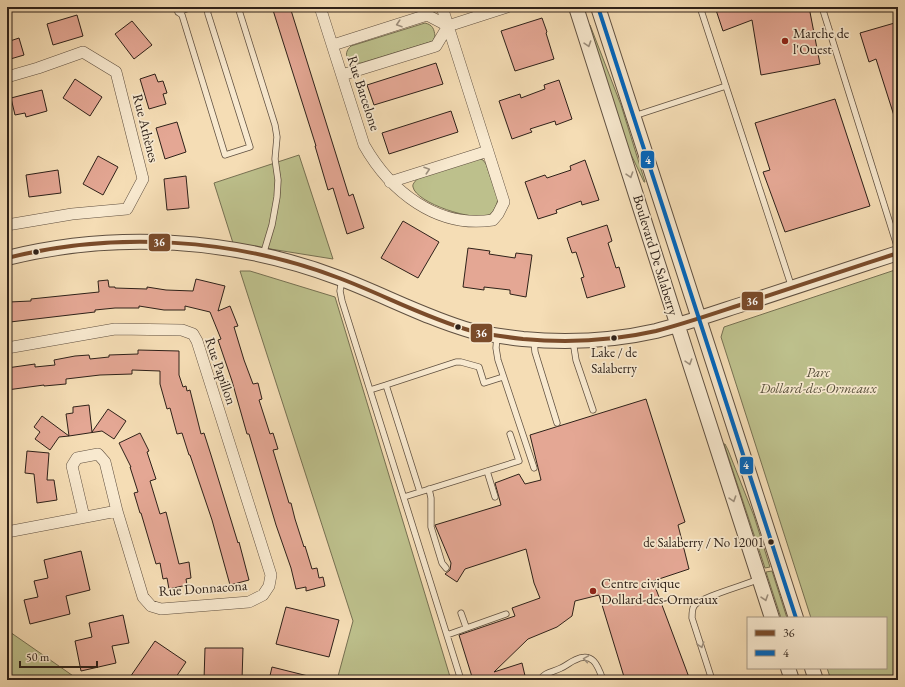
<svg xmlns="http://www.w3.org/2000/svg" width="905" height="687" font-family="'EB Garamond',serif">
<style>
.green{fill:#bdc08c;stroke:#767052}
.building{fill:#e4a794;stroke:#2e2119}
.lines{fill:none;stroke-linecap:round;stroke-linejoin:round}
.service-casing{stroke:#605040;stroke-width:7}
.minor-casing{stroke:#605040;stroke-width:12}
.tertiary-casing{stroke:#605040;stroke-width:16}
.service{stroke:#f8e9cf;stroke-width:5.5}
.minor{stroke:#f8e9cf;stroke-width:11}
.tertiary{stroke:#f8e9cf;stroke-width:14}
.bus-1-casing{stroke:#f8e9cf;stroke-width:7}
.bus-2-casing{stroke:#f8e9cf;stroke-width:7}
.bus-1{stroke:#7a4b2a;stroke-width:4}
.bus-2{stroke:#0065bd;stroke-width:4}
.oneway{stroke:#9d8f7d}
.poi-dot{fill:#8f2418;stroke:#f8e9cf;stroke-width:1.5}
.bus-dot{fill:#2e2119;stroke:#f8e9cf;stroke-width:1.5}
.labels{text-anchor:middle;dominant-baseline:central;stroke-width:3.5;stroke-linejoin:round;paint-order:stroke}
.bus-label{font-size:13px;fill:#2e2119;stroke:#f8e9cf}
.poi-label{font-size:14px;fill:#2e2119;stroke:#f8e9cf;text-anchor:start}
.street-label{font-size:14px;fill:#2e2119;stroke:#f8e9cf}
.park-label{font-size:14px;font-style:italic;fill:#59513c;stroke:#f8e9cf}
.line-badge{stroke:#f8e9cf;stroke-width:1.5}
.badge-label{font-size:11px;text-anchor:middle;font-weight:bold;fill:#fff}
</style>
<rect width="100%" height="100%" fill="#f5ddb5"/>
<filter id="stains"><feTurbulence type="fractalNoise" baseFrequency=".005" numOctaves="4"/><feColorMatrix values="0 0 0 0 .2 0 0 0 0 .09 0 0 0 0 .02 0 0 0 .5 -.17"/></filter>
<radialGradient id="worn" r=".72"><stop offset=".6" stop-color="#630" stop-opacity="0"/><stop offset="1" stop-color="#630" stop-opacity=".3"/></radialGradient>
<path class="green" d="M425,23C433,25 434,29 435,36L433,41L361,63C349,64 341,55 351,46Z
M590,25L621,105L645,182H644L628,148L589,26Z
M299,155L333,259L233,243L214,183Z
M478,158L483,160L486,164L498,199C497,204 494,212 489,215C474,222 416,203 413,187C412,184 415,182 417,179Z
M898,269V680H831L827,668H886V618H811L721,337L724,327Z
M240,271H250L335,297L451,680H337L353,621Z
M724,444H725L728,450L754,516L770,567L765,568Z
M772,571L787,618H781L766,572Z
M7,630L79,680H7Z"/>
<path class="building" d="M272,7H290L349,196L353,194L364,228L347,234L333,188L328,190L315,146H316Z
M715,7H809L820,64L761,75L752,20L723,31Z
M77,15L83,36L53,45L47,24Z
M542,18L547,32L546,33L554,59L515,71L501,31Z
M132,21L152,45L134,59L115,34Z
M898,22V122H896L876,59L869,62L860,33Z
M19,38L24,55L7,60V42Z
M436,63L443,84L374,105L367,85Z
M155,74L158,82L163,81L167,93L163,94L166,104L149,109L140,79Z
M75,79L102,97L90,116L63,98Z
M559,80L572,119L556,125L555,121L530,129L532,132L512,139L499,101L520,94L521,98L545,89L544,85Z
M42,90L47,111L26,117L25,113L15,115L11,98Z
M835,99L870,206L785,232L763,172L770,170L755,123Z
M451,111L458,132L389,154L382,133Z
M177,122L186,152L165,159L156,128Z
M98,156L118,167L103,195L83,184Z
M585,160L599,200L582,205L581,201L556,210L557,213L538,219L525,182L545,175L547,178L571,170L570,166Z
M58,170L61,193L29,197L26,175Z
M186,176L189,208L167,210L164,179Z
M403,221L439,242L418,278L381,258Z
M607,225L612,241L608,243L616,268L619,267L625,287L587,298L581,278L584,277L576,252L572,253L567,238Z
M468,248L490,251L489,254L515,258L516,253L532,255L526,297L510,294V290L484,287V290L463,287Z
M196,279L225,286L218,311L230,306L238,326L234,327L244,360L253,384L258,383L262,399L259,400L270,434L273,433L278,449L273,450L289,503H291L295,519L304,547L305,546L312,569L317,568L319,578L323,577L325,586L306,591V587L296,589L291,568L276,525L249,434H247L232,381L218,340L221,339L210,312L185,306V310H164L139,306V308H115L95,310V312L10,322L9,302L31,301V299L99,292L98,281L108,280L109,287H115V288L147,289V287L166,290L193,291Z
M138,350L179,351V375L183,387L186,386L187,391L190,390L201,434L204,433L211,455L238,543L239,542L249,580L230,585L212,520L190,455H189L182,433L177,434L170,408L167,409L160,384V371L132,370V374L100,375L66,379V384L44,386V385L7,390V368L35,364V367L55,365L54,360L75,356L89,355L90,359L109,357V355L138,354Z
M646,399L685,522L678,525L689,569L653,581L690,680H625L599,595L575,601L572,616L557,627L528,639L494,672L522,663L526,680H473L459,635L515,616L512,608L540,598L534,583L526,549L465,569L457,582L445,574L450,570L451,563L435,525L501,505L495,483L519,474L525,484L541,480L530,435Z
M89,405L92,432L108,409L126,421L114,439L102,431L69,436L66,414L73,413V407Z
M42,416L69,436L59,437L50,450L35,439L40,432L34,427Z
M140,433L149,451L147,452L156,479L150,481L160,514L166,512L179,564L189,562L191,578L186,579L187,585L169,589L167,578L163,579L160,563L156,564L141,513H140L134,493L138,492L130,467H131L119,443Z
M27,451L49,453L47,480H54L57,500L37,503L34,474L25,473Z
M81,551L90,590L66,596L70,614L30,624L24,600L38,597L34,581L48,578L44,560Z
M286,607L339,620L329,657L276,644Z
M123,615L129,643L112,646L116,663L81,671L75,641L92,637L89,623Z
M155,641L186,662L174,680H128Z
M205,648H243L242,680H204Z
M272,667L312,677L311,680H269Z"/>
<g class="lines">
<defs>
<path id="service" d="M177,7L178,12L192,7
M238,7L275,125L277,137L275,159L278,180L277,197L272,225L263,255
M700,7L792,288
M822,7L898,249
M178,12L182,15L225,155L250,147L208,14L207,7
M634,116L726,86
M342,279L340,291L342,301L461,680
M497,336L496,348L498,360L534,468
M534,341L535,352L557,423
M573,341L576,360L593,410
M370,390L386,385
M487,471L495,497
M429,489L431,498V527L442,563L446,568
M420,492L386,385L456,362H461L479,367L484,383L503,377
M404,497L519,461L510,434
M461,613L466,627
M447,635L506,614
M540,680C544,672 554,672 561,668C566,666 570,662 575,660C593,651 598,666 603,680
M712,680L692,618C692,614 692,609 694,606C700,597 746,585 759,579"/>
<path id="minor" d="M320,7L364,145C390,191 437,229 493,220L498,214L504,202L442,7
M333,45L427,15L448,26
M342,75L436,46L448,26L507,7
M7,77L38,68L83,52L116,72L143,179L127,209L72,214L7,225
M390,182L488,151
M7,348L115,329L182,330L193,334L197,341L271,575L269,586L263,595L249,602L161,609L151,606L143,597L117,511L7,532
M84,517L72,466L77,458L98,454L105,462L117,511"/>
<path id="tertiary" d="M576,7C642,210 705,415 772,618
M598,7L796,618
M7,258C116,231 234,238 339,278C384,295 426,318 472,331C489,335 506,337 523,339C567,343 612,341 656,331C687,323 718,312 749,302C798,286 848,269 898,253
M788,668L792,680
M812,668L816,680"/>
</defs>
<use href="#service" class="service-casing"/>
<use href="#minor" class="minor-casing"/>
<use href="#tertiary" class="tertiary-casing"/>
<use href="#service" class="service"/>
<use href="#minor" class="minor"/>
<use href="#tertiary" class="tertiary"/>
<defs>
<path id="bus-1" d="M7,258C116,231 234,238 339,278C384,295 426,318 472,331C489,335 506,337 523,339C567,343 612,341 656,331C687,323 718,312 749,302C798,286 848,269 898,253"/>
<path id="bus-2" d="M598,7L796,618"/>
</defs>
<use href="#bus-1" class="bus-1-casing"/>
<use href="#bus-2" class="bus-2-casing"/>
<use href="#bus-1" class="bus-1"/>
<use href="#bus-2" class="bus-2"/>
</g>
<defs><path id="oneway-chevron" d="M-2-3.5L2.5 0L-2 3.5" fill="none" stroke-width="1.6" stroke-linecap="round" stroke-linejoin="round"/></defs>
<g class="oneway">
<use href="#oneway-chevron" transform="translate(399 24) rotate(162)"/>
<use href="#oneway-chevron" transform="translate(588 44) rotate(72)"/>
<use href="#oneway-chevron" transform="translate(427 170) rotate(-18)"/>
<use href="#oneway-chevron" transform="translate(630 175) rotate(72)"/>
<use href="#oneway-chevron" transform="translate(689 362) rotate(72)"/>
<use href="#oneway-chevron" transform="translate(733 499) rotate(72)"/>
<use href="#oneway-chevron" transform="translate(765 598) rotate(72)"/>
<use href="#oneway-chevron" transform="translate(701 645) rotate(72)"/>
<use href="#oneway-chevron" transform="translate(586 659) rotate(-171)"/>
</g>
<g class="poi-dot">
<circle cx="785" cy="41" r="4"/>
<circle cx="593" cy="591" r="4"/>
</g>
<g class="bus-dot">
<circle cx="36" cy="252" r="3.5"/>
<circle cx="458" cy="327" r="3.5"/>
<circle cx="614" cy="338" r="3.5"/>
<circle cx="771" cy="542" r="3.5"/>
</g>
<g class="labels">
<g class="bus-label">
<text x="614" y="352">Lake / de<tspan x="614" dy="16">Salaberry</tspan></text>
<text x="764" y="542" text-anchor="end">de Salaberry / No 12001</text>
</g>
<g class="poi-label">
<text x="793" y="33">Marche de<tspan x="793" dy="16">l'Ouest</tspan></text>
<text x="601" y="583">Centre civique<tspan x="601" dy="16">Dollard-des-Ormeaux</tspan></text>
</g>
<g class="street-label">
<text transform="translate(364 93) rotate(72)">Rue Barcelone</text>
<text transform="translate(146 128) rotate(76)">Rue Athènes</text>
<text transform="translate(656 255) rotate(73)">Boulevard De Salaberry</text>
<text transform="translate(221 371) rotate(71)">Rue Papillon</text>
<text transform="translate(203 588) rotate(-4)">Rue Donnacona</text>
</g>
<g class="park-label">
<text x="818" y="372">Parc<tspan x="818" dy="16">Dollard-des-Ormeaux</tspan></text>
</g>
</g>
<g class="line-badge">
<rect x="640" y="150" width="15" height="19" rx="4" fill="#0065bd"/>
<rect x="148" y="233" width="23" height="19" rx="4" fill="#7a4b2a"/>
<rect x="741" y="291" width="23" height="20" rx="4" fill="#7a4b2a"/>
<rect x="470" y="323" width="23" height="20" rx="4" fill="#7a4b2a"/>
<rect x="739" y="456" width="15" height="19" rx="4" fill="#0065bd"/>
</g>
<g class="badge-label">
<text x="648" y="164">4</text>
<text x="159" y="246">36</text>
<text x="752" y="305">36</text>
<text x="481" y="337">36</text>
<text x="746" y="469">4</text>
</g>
<rect width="905" height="687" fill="none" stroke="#f5ddb5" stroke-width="24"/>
<rect x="8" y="8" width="889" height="671" fill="none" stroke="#2e2119" stroke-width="2"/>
<rect x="12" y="12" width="881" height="663" fill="none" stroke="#2e2119"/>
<rect x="747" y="617" width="140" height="52" fill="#f8e9cf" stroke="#a79986"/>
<rect x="755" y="630" width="20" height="6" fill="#7a4b2a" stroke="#a79986"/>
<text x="783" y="637" font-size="12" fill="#2e2119">36</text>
<rect x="755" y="650" width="20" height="6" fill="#0065bd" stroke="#a79986"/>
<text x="783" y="657" font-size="12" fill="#2e2119">4</text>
<path d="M20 661v6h77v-6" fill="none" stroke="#2e2119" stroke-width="2"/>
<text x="26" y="661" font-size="12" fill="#2e2119" stroke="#f8e9cf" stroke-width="3" paint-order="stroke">50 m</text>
<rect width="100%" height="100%" filter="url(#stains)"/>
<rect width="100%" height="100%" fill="url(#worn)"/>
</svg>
